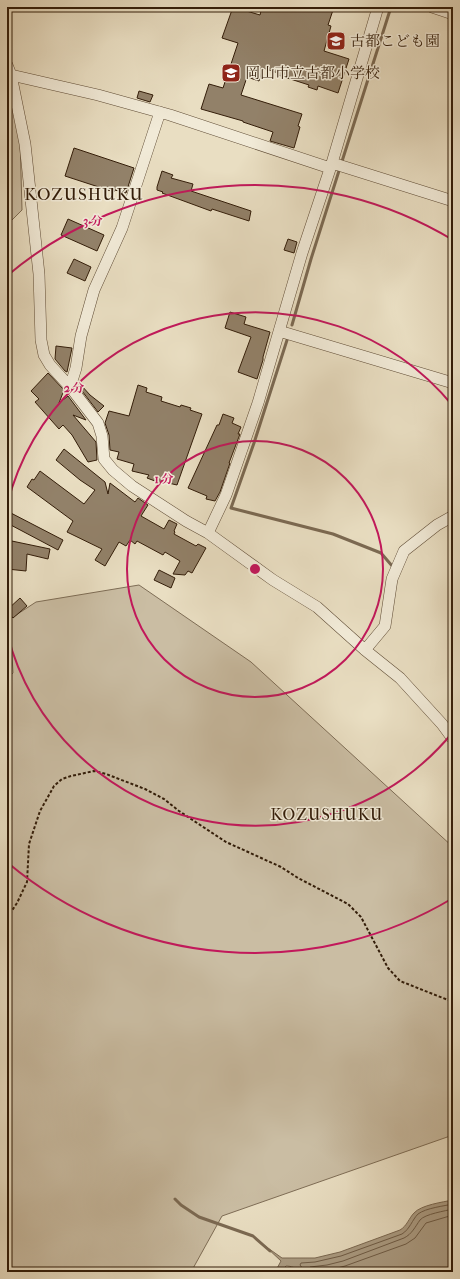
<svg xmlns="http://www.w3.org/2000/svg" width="460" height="1279" font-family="'IM FELL French Canon','Noto Serif JP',serif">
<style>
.green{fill:#cabda3;stroke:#7e6d56}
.water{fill:#ab9c83;stroke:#7b6952}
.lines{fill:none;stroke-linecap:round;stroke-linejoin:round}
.shore{stroke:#6f5c46;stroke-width:1}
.stream{stroke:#7b6952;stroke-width:3}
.building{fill:#928169;stroke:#331d09}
.minor-casing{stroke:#604d37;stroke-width:12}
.path{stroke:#331d09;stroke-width:2;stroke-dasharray:3 2;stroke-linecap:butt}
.minor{stroke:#f1ead7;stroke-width:11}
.ring{fill:none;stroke:#c2185b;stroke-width:2}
.labels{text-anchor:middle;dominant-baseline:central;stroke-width:3;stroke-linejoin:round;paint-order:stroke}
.poi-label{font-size:15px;fill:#331d09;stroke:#f1ead7;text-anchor:start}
.neighbourhood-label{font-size:16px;letter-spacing:1px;fill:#331d09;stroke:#f1ead7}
.quarter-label{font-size:17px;letter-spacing:1px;fill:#331d09;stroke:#f1ead7}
.centre{fill:#c2185b;stroke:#f1ead7;stroke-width:2}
.ring-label{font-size:12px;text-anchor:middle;font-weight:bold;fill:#c2185b;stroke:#f1ead7;stroke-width:3;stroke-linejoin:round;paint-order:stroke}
</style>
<rect width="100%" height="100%" fill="#e9dec2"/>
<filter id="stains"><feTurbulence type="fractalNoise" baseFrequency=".005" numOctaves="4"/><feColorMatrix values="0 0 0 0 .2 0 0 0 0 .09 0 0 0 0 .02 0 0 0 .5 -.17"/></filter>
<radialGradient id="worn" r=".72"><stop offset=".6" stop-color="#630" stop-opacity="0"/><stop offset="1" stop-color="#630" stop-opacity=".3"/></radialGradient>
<path class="green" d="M7,77L20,137L22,210L7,225Z
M139,585L251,662L453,847V1135L222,1216L191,1272H7V679L13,673L10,619L36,602Z"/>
<path class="water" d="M453,1200V1272H300C297,1268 291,1266 286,1266L280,1272H275L281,1261L265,1246L282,1258H315L340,1252L400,1230C407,1226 409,1218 414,1213C421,1205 443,1202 453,1200Z"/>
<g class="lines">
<path class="shore" d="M303,1272V1269L300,1265L301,1263L315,1262L341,1256L402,1234C410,1229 412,1220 418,1214C426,1208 444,1206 453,1204
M308,1272L310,1267L327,1265L343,1261L404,1238C412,1234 415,1227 420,1220C425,1214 445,1211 453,1209
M322,1272L345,1266L406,1244L415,1238L426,1223L453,1215"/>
<path class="stream" d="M292,325L311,259L391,7
M288,337L254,443L231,508L333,534L381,553L393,567
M175,1199L181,1205L199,1217L253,1236L270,1251"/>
</g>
<path class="building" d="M233,7L260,15L262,7H334L328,25L331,26L324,51L349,59L338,93L318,86L317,90L308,87L309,85L278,75V73L263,68L259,81L247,77L241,95L302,114L298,126L300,127L294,148L270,141L273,132L243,122V121L201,109L209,84L223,88L238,43L222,38Z
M139,91L153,95L150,102L137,98Z
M74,148L134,168L126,193L115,190L114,192L65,176Z
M162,171L173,175L171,178L193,184L191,191L251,211L249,221L212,209L211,211L162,193L163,192L157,190V187Z
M68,219L104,235L97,251L61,235Z
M288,239L297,242L294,253L284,250Z
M74,259L91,267L85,281L67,273Z
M230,312L246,317L244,324L270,332L263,357V360L257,379L238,372L251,337L225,328Z
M56,346L72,348L67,372L65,371L55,359Z
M48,373L64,390L59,403L68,396L86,420L73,415L96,442L97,460L88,462L72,435L63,425L59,429L35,402L39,399L31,391Z
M81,385L90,395L104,406L98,412L79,387Z
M138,385L147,388L146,392L162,397L161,401L180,407L181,405L191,408L190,410L202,414L177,485L164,482L163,484L147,478L149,475L132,471L134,464L117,459L119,452L110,450L109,435L105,423L109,411L129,416Z
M223,414L234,418L232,423L241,427L238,434H240L229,463H230L220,492L215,501L206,499L207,496L188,488L217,425H219Z
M64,449L105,482L108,494L110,483L135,502L138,498L148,505L141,516L164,529L169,520L177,524L174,531L175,532L174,534L196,546L198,544L206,548L192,573L188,571L185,575L173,574L180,561L165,552L163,555L137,541L135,544L130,540L126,546L119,542L105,566L95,560L102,549L67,532L73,521L27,487L32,479L34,480L40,471L84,504L95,490L80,480L56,460Z
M7,511L63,540L58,550L7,523Z
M7,540L50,549L48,559L27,554L26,571L7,569Z
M159,570L175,578L171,588L154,580Z
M20,598L27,606L13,618L7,611V610Z"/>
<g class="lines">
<defs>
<path id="minor" d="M432,7L453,14
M7,65L11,75L98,95L170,115L330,168
M11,75L25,144L39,274L41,340L44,355L50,365L71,388L98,423L102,436L104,459L113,470L132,486L186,521L208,533L273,580L317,607L365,650L400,678L442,724L453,739
M332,163L453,201
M279,331L453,383
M70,387L76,368L81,336L94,290L122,228L160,112
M208,533L226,495L258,403L302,253L332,163L378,7
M365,650L385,626L392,579L404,551L437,525L453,516"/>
</defs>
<use href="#minor" class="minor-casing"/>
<path class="path" d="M7,918L17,903L27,882L29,844L40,811L54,786L62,779L71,776L94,771L106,774L145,789L164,799L179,811L226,842L281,867L298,878L348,904L361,917L388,968L400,981L453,1002"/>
<use href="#minor" class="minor"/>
</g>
<g class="ring">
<circle cx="255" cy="569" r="128"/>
<path d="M453 732A256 256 0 0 1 7 633M7 505A256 256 0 0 1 453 406"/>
<path d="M453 898A384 384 0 0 1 8 863M8 275A384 384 0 0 1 453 240"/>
</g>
<defs>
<symbol id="school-square" viewBox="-11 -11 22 22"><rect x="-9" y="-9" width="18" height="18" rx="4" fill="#8f2418" stroke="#f1ead7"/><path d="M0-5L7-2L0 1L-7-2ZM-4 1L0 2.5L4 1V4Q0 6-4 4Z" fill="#fff"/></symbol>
</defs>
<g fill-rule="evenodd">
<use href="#school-square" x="325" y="30" width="22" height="22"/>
<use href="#school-square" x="220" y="62" width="22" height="22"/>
</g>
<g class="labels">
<g class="poi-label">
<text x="350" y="41">古都こども園</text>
<text x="245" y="73">岡山市立古都小学校</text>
</g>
<g class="neighbourhood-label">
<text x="327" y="814">KOZUSHUKU</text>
</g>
<g class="quarter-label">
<text x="84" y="194">KOZUSHUKU</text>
</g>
</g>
<circle cx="255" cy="569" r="6" class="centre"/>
<g class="ring-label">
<text x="93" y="225">3 分</text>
<text x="74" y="392">2 分</text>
<text x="164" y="483">1 分</text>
</g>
<rect width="460" height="1279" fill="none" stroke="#e9dec2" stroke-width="24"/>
<rect x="8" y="8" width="444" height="1263" fill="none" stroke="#331d09" stroke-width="2"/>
<rect x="12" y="12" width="436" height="1255" fill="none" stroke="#331d09"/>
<rect width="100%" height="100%" filter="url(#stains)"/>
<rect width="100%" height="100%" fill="url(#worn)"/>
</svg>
